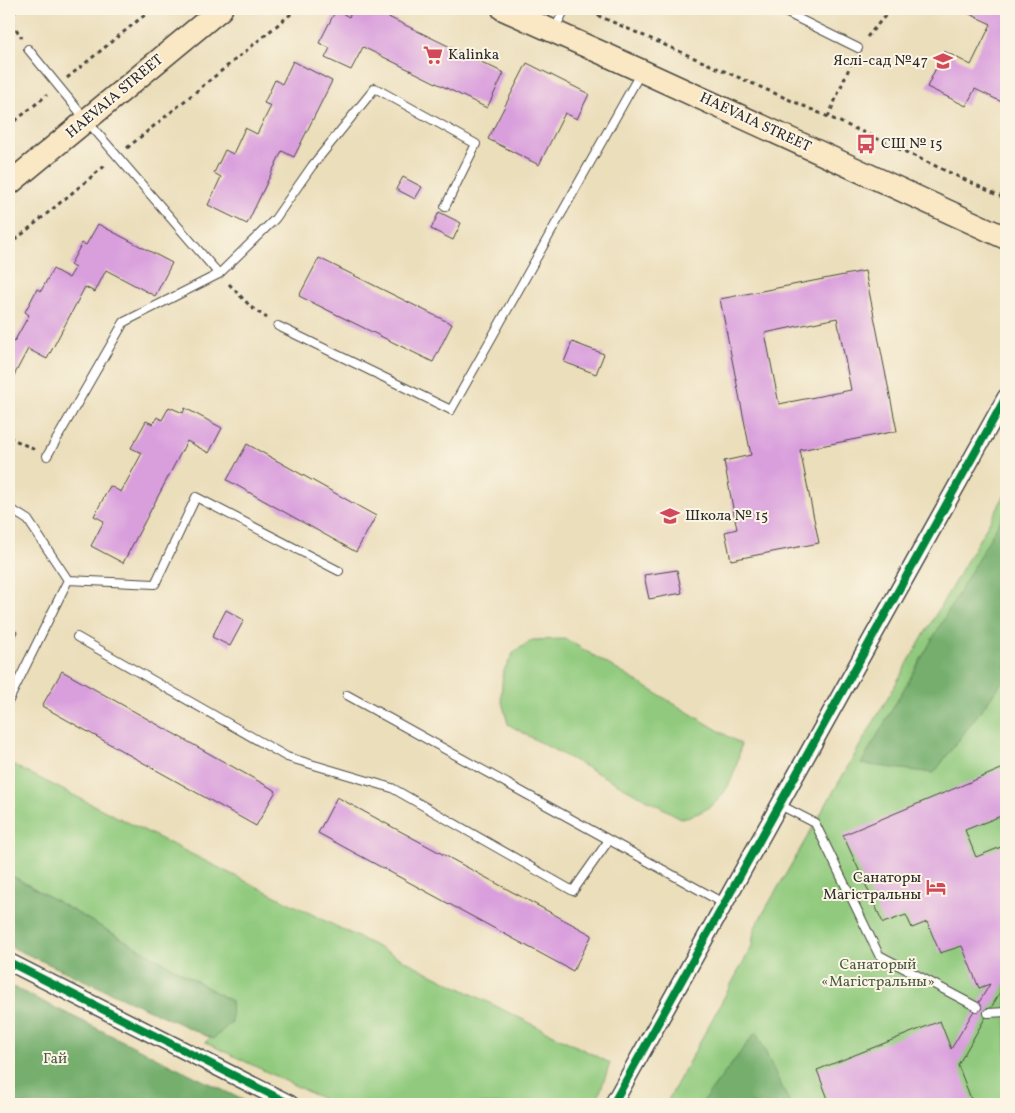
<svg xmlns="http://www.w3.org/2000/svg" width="1015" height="1113" font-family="Vollkorn,serif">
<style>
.green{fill:#91ca7e;stroke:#5e7a54}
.forest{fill:#74ae6d;stroke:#506c4c}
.building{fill:#d99fdd;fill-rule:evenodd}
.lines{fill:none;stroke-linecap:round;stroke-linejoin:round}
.lane-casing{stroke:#484641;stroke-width:10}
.street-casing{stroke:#484641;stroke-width:19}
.secondary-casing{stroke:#484641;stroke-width:25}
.path{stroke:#484641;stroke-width:3;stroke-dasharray:4 4;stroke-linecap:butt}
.lane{stroke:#fff;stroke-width:8}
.street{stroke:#fff;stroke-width:16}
.secondary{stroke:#fae7c3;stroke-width:22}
.cycleway-casing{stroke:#fcf5e5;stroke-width:11}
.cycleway{stroke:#00873e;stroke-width:8}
.labels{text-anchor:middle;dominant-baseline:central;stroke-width:4;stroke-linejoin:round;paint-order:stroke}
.poi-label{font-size:15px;fill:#2b2b2b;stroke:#fcf5e5;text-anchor:start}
.street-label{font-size:15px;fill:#2b2b2b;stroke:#fcf5e5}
.park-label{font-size:15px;fill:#4a5b44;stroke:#fcf5e5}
</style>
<rect width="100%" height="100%" fill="#fcf5e5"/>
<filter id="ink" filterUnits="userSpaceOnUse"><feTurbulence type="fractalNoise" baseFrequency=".02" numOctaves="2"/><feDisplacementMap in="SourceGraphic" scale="10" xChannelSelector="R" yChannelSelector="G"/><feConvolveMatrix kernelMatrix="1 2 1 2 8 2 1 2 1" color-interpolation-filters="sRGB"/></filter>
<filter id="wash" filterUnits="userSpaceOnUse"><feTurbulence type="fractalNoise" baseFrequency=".0096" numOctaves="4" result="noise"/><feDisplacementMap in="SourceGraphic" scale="20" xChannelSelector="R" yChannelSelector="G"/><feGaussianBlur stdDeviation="1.12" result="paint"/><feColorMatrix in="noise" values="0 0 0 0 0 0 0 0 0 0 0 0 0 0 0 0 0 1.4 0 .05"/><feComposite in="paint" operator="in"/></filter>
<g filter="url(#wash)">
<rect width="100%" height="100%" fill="#ebdebb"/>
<path class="green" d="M1006,493V1104H666L752,946L754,929Z
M566,639L741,744C735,781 722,811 681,818L532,738L508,724L501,698L503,672L514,652L532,640Z
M9,763L610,1063L596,1104H333L205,1042L231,1023V1001L9,874Z"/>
<path class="forest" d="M1006,510V677L934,773L861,764Z
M9,874L231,1001L232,1022L213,1039L9,946Z
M9,985L251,1104H9Z
M756,1032L790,1104H701Z"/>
<g id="blocks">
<path class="building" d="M353,9H372L504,73L487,108L363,47L351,70L325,58L330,48L319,43L336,10L349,17Z
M959,9H1006V65L1003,71L1006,73V104L975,89L966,106L927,87L944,51L971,65L991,24Z
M293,61L332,81L294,157L282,151L247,224L208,205L221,177L214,173L225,150L233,154L245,128L257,134L271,106L264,103L275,80L282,84Z
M527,63L589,94L577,119L565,113L539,165L488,139Z
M403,177L422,187L415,199L396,189Z
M439,212L461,223L453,240L431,229Z
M98,224L172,263L155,296L106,270L95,292L85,287L47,359L28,349L9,385V339L14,342L29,315L25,312L37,289L41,291L53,269L69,278L75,268L70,265L82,243L86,245Z
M319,258L452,324L433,362L299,296Z
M865,271L897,431L800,450L819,543L731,560L725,532L737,529L724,461L751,455L720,299ZM837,318L851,390L779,404L765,333Z
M572,342L604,354L596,374L564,362Z
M169,407L183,413L185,408L222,428L209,453L187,441L123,563L91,546L104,521L94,516L110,486L121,492L142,453L131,448L146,421L153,424L157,417L162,420Z
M247,444L376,516L356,552L227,480Z
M677,570L682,593L649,599L644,575Z
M226,610L244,620L230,646L212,637Z
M9,628L17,632L9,648Z
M62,671L276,791L256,826L42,706Z
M1006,767V814L965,830L976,857L1001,847L1006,859V982L958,1065L973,1104H830L817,1070L940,1021L951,1049L990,984L979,988L962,946L940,953L927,922L912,928L906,915L883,923L843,835Z
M337,797L592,935L573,971L318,833Z"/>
</g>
</g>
<g filter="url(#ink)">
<use href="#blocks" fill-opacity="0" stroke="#484641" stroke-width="1"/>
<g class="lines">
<defs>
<path id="lane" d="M779,9L858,48
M554,30L565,9
M28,49L87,121L219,274L124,322L47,456
M219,274L275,219L312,166L375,88L476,144L445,207
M278,326L451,410L641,72
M9,508L28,520L68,580L155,584L196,497L339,571
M77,637L287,757L392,788L573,891L609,840
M347,695L725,904
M9,700L68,580
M780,805L815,823L879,955L977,1007
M988,1013L1006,1012"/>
<path id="street" d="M9,962L290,1104
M613,1104L1006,397"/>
<path id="secondary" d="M503,9L611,57L1006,238
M9,184L221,9"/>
</defs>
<use href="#lane" class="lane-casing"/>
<use href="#street" class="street-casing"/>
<use href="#secondary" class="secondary-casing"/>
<path class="path" d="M17,9L10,20L22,38
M583,9L865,133L1006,199
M867,37L891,9
M67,78L152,9
M828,117L853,59
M9,126L47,95
M127,148L297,9
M9,245L107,164
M229,284L252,308L267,318
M9,437L35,450"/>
<use href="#lane" class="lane"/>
<use href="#street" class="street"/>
<use href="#secondary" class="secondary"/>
<defs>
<path id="cycleway" d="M9,962L290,1104
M613,1104L1006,397"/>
</defs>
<use href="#cycleway" class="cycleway-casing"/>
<use href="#cycleway" class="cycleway"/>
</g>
</g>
<defs>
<symbol id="supermarket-bare" viewBox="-9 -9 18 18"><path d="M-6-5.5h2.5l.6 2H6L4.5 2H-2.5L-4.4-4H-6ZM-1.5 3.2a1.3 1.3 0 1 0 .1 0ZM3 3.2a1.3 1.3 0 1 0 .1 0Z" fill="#d1495b" stroke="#fcf5e5" stroke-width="2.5" paint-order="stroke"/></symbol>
<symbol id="school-bare" viewBox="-9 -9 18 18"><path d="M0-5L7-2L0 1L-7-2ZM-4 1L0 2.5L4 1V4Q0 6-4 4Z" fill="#d1495b" stroke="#fcf5e5" stroke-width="2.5" paint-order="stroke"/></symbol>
<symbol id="bus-bare" viewBox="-9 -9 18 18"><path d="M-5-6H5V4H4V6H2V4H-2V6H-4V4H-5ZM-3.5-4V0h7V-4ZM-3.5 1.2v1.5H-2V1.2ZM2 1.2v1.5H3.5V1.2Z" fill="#d1495b" stroke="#fcf5e5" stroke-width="2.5" paint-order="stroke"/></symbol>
<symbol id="hotel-bare" viewBox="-9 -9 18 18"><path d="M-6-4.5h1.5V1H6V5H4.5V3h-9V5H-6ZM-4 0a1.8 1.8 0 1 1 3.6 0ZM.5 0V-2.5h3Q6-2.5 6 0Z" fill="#d1495b" stroke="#fcf5e5" stroke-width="2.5" paint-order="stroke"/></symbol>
</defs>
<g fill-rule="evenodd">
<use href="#supermarket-bare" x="419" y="41" width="28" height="28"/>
<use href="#school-bare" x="929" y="47" width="28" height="28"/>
<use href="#bus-bare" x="852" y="130" width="28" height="28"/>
<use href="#school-bare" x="656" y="502" width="28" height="28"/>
<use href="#hotel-bare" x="922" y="873" width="28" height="28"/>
</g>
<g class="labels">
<g class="poi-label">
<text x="448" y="55">Kalinka</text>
<text x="928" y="61" text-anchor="end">Яслі-сад №47</text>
<text x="881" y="144">СШ № 15</text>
<text x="685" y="516">Школа № 15</text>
<text x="921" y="878" text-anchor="end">Санаторы<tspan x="921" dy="17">Магістральны</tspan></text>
</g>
<g class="street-label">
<text transform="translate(115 97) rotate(-40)">HAEVAIA STREET</text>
<text transform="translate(755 123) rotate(25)">HAEVAIA STREET</text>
</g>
<g class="park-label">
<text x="878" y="965">Санаторый<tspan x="878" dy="17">«Магістральны»</tspan></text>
<text x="55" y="1059">Гай</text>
</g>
</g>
<rect width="1015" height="1113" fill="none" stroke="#fcf5e5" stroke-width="30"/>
</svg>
